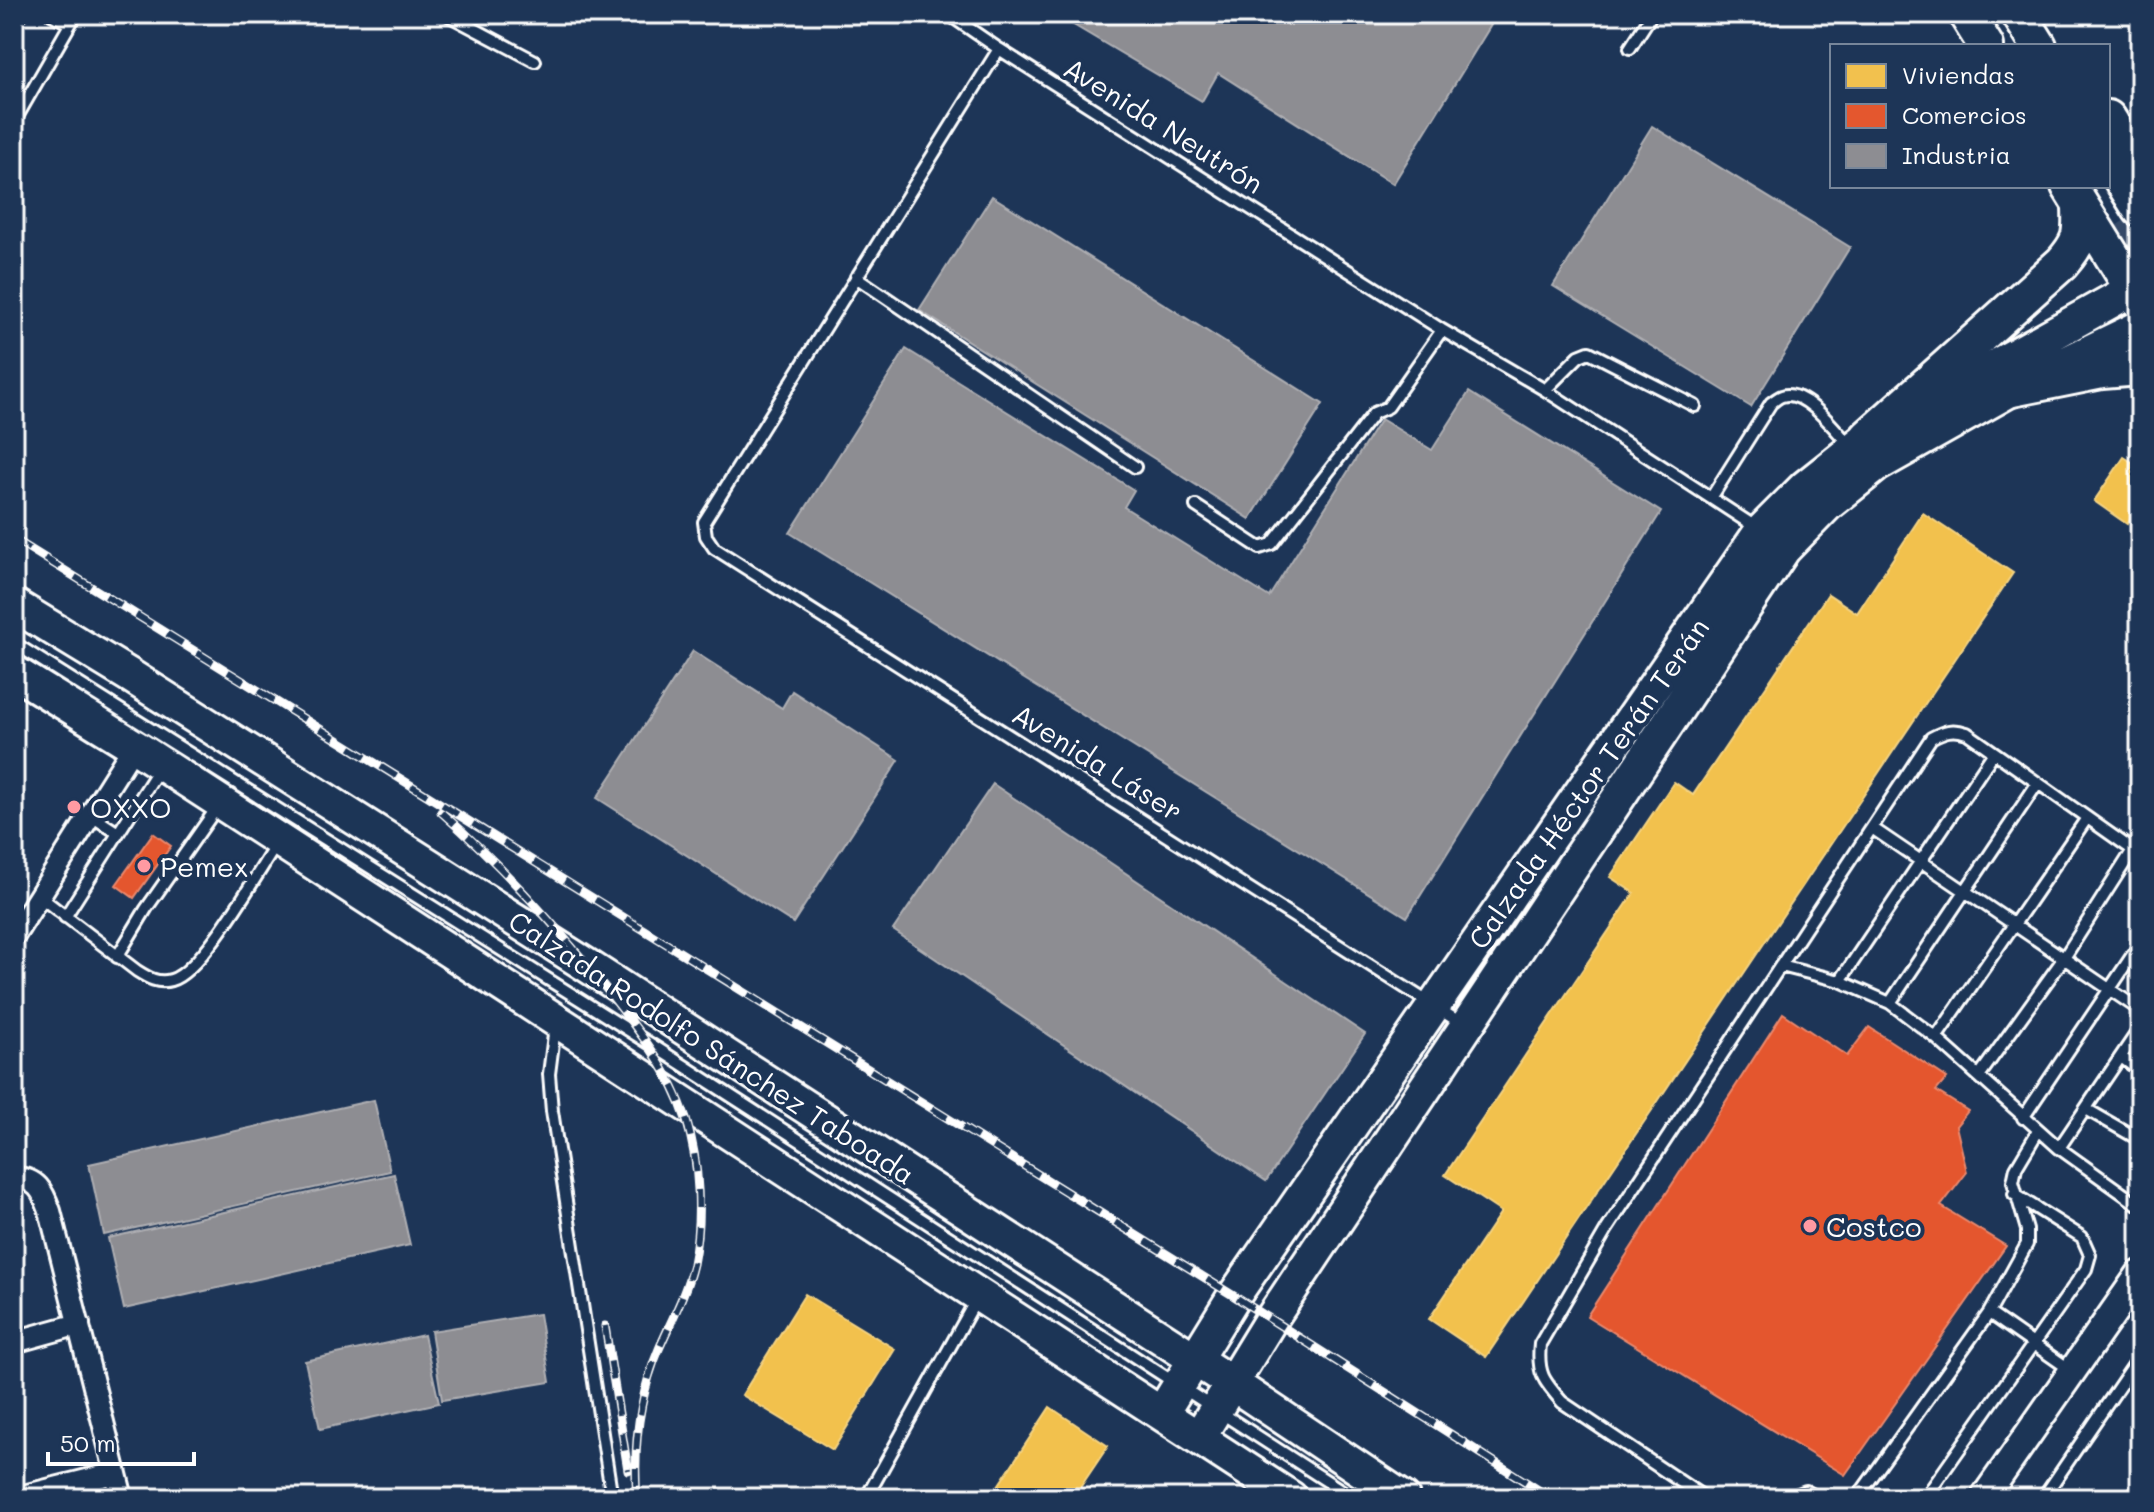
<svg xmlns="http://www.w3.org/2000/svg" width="2154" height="1512" font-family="Mali,sans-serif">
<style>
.homes{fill:#f2c14e;stroke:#f6d483;stroke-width:2}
.shops{fill:#e4572e;stroke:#ec896d;stroke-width:2}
.industry{fill:#8d8d92;stroke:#afafb3;stroke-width:2}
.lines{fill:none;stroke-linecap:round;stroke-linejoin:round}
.trunk-tunnel{stroke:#344968;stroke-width:34;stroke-dasharray:34 17;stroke-linecap:butt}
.service-casing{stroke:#fff;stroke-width:16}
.minor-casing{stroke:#fff;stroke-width:26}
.tertiary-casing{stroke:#fff;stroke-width:32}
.primary-casing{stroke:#fff;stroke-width:38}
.trunk-casing{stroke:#fff;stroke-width:40}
.service{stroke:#1d3557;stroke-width:10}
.minor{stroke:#1d3557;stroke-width:20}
.tertiary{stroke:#1d3557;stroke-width:26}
.primary{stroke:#1d3557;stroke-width:32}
.trunk{stroke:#1d3557;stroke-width:34}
.rail-casing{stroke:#fff;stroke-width:9}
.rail{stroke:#1d3557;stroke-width:6;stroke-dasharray:18;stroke-linecap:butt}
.poi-dot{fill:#ff9aa2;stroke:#1d3557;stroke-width:3}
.labels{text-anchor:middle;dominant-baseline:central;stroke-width:8;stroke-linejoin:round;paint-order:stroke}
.street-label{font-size:28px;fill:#fff;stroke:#1d3557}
.poi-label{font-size:28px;fill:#fff;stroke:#1d3557;text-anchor:start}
</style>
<rect width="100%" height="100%" fill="#1d3557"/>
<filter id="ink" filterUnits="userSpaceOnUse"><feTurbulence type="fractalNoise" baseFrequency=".0125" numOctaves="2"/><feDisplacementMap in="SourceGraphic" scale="16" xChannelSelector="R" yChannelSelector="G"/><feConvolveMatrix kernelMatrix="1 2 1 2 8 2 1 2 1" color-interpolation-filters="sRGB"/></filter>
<g filter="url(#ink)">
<path class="homes" d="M2124,457L2140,467V505L2127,524L2094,501Z
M1923,513L2013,573L1486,1357L1429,1319L1501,1212L1445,1175L1634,893L1610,877L1674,782L1693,795L1828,594L1857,613Z
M805,1294L895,1349L833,1450L742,1395Z
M1050,1407L1108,1446L1073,1498H990Z"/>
<path class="shops" d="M153,833L171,846L134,898L116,885Z
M1783,1013L1847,1056L1869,1027L1947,1078L1936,1091L1968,1111L1956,1126L1967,1172L1941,1206L2006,1246L1845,1475L1587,1316Z"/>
<path class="industry" d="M1055,14H1474L1491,25L1393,184L1218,73L1202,101Z
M1652,126L1850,247L1751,407L1553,286Z
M992,196L1323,404L1250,519L919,310Z
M906,349L1134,490L1124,507L1269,597L1381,419L1432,450L1469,392L1661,512L1407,917L790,533Z
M693,651L782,708L792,691L899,760L793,923L597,798Z
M993,784L1365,1034L1266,1181L893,930Z
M374,1100L390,1171L104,1235L89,1164Z
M394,1174L410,1245L124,1309L108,1238Z
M539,1314L550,1382L442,1400L431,1331Z
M424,1335L439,1403L320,1429L305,1361Z"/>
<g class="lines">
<path class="trunk-tunnel" d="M2117,225L2140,264"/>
<defs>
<path id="service" d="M51,14L70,24
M446,14L535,61
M948,14L999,49L1442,330L1545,390L1757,528
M14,19L22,14
M1630,48L1652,14
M999,49L704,522L706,536L714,548L1464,1025
M14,122L76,14
M856,277L1135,467
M1545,390L1579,356L1589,352L1695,406
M1711,498L1771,403C1774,401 1778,397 1782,396C1805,388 1837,432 1851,447
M1196,506L1260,548L1272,544L1374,413L1388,407L1442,330
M14,643L649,1043L1353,1498
M90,815L118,833
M1872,828L2140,1010
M39,896L137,971C148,978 158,984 171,980C202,972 256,875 276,845
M65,917L159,769
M117,957L146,909L218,806
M1781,966L1840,981L1890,1003L1936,1038L2059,1148L2140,1206
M1840,981L1993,754
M1890,1003L2037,784
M555,1027L549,1074L552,1111L612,1498
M1936,1038L2087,818
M2121,1057L2140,1071
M1979,1076L2064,958L2133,850
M2086,1109L2140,1140
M2023,1118L2140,944
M2059,1148L2140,1028
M1989,1313L2072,1371
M866,1498L976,1300
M1705,1498L1562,1402C1543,1380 1537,1373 1540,1344L1607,1229L1931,738C1944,731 1952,728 1967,733L2140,855
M1788,1498L1806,1491L1818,1498
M1857,1498L1989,1313L2027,1244V1230L2013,1182L2016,1168L2038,1131
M1925,1498L2086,1269L2090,1255L2082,1237L2014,1194
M2043,1498L2140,1356"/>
<path id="minor" d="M14,936L134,746
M14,1178C37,1178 43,1191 50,1211L122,1498
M14,1342L79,1324
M15,1498L115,1473"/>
<path id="tertiary" d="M1984,1498L2140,1274"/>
<path id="primary" d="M14,605L129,675L588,966L1233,1384L1403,1498
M14,672L134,746L1291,1498
M1162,1413L1234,1296L1761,531L1805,487L1868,437L2133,289
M1199,1437L1270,1321L1784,549L1827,505L1877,465L2012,389L2140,327"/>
<path id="trunk" d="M1966,14L1986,46
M2019,14L2039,46
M2108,118L2140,169
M2108,158L2140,209
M2069,186L2140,301
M2012,389L2102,371L2140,368
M1868,437L2062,263C2081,241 2081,235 2080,207"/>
</defs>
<use href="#service" class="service-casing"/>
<use href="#minor" class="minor-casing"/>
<use href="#tertiary" class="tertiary-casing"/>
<use href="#primary" class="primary-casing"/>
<use href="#trunk" class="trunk-casing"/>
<use href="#service" class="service"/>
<use href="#minor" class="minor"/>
<use href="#tertiary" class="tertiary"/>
<use href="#primary" class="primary"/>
<use href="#trunk" class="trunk"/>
<defs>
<path id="rail" d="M14,539L1234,1296L1551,1498
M441,812C502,866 557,926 607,990C639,1031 670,1070 686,1119C700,1164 702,1219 693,1264C686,1294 671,1321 659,1349C639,1396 633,1447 637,1498
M605,1326L628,1470"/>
</defs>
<use href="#rail" class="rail-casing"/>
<use href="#rail" class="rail"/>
</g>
</g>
<g class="poi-dot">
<circle cx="74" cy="807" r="8"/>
<circle cx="144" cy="866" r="8"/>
<circle cx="1810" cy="1226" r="8"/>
</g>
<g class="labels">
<g class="street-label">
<text transform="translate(1164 125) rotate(32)">Avenida Neutrón</text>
<text transform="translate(1098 762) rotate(32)">Avenida Láser</text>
<text transform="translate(1588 783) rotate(-55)">Calzada Héctor Terán Terán</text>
<text transform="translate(712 1047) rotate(33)">Calzada Rodolfo Sánchez Taboada</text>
</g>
<g class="poi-label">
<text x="90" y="807">OXXO</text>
<text x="160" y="866">Pemex</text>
<text x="1826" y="1226">Costco</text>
</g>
</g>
<rect width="2154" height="1512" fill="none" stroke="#1d3557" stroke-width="48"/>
<rect x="24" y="24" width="2106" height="1464" fill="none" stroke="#fff" stroke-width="3" filter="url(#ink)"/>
<rect x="1830" y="44" width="280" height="144" fill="#1d3557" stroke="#77869a" stroke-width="2"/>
<rect x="1846" y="64" width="40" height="24" fill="#f2c14e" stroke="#77869a" stroke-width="2"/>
<text x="1902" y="84" font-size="24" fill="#ffffff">Viviendas</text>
<rect x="1846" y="104" width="40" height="24" fill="#e4572e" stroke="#77869a" stroke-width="2"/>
<text x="1902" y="124" font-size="24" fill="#ffffff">Comercios</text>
<rect x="1846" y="144" width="40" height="24" fill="#8d8d92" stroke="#77869a" stroke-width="2"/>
<text x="1902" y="164" font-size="24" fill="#ffffff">Industria</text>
<path d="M48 1452v12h146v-12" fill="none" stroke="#ffffff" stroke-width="4"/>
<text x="60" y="1452" font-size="24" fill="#ffffff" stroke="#1d3557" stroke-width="6" paint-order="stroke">50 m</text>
</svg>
